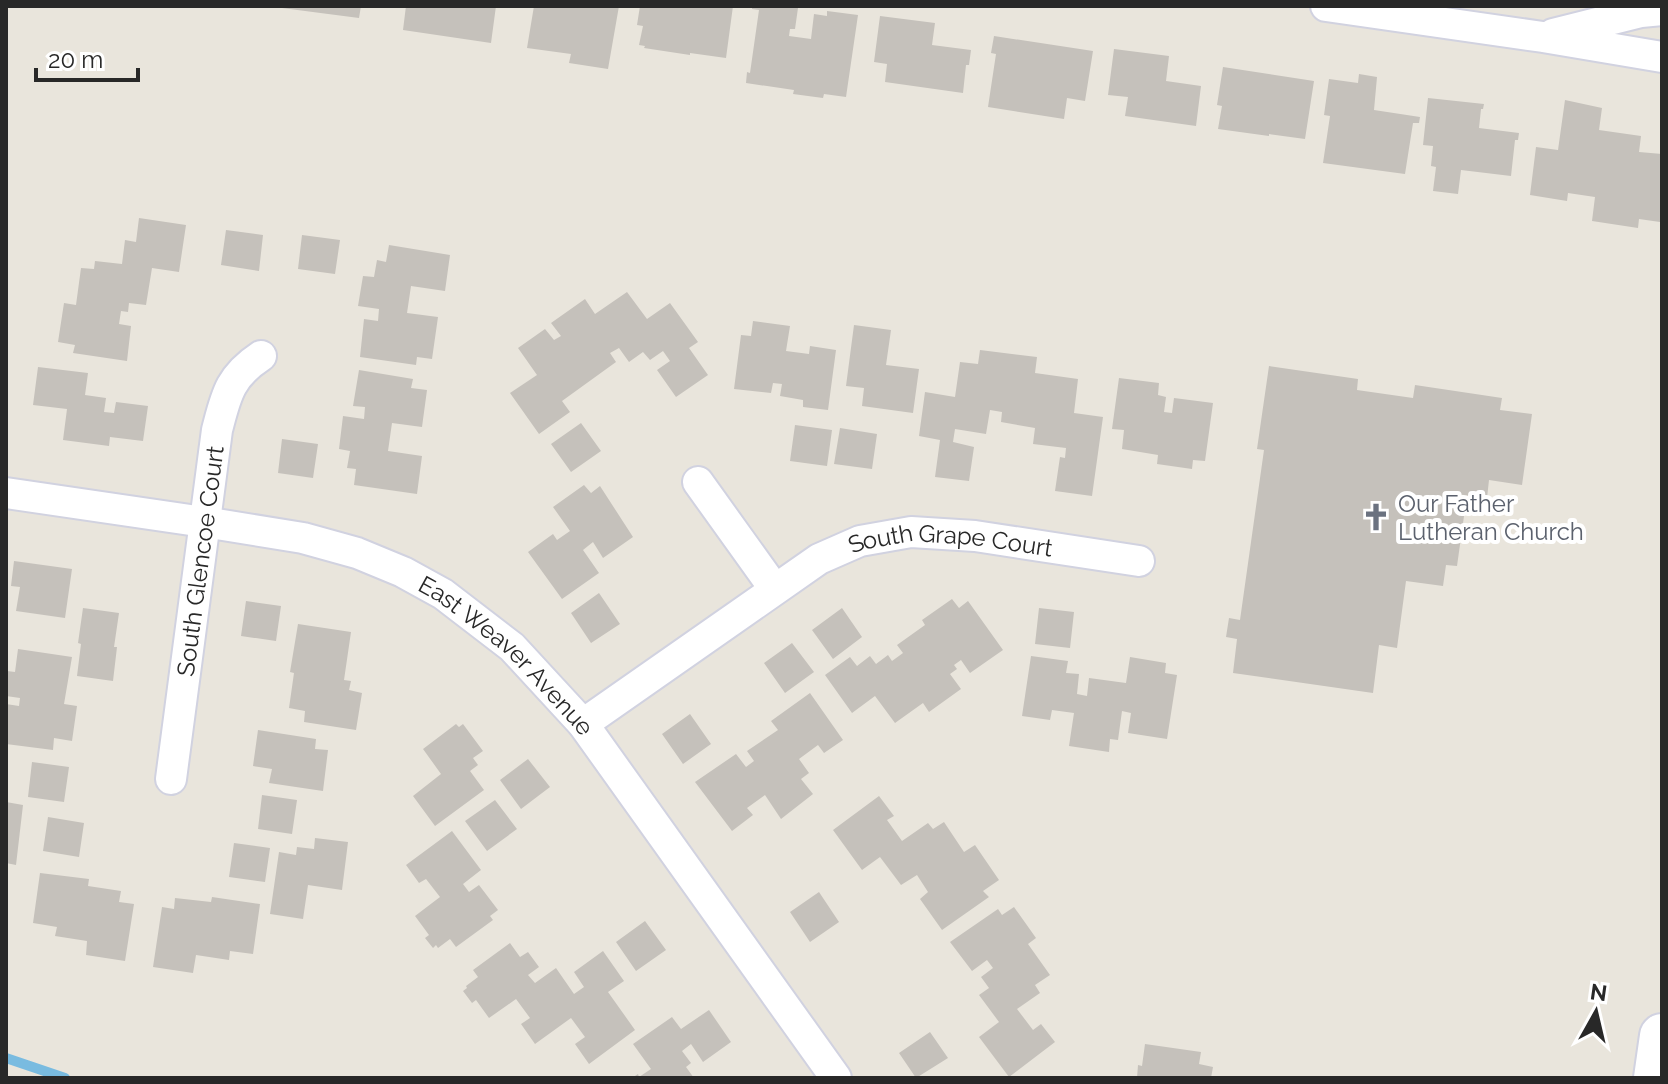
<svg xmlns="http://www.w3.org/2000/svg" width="1668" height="1084" font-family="Raleway,sans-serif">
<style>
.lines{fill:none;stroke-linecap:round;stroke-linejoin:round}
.stream{stroke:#79bbe0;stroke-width:10}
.building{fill:#c5c1bb}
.minor-casing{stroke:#d1d2e0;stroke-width:34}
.secondary-casing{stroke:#d1d2e0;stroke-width:48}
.minor{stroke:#fff;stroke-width:30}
.secondary{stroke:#fff;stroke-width:44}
.labels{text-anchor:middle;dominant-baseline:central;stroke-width:8;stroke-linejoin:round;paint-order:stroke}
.worship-label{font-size:24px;fill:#5b616d;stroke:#fff;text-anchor:start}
.street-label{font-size:24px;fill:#282828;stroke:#fff}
</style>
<rect width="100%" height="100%" fill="#e9e5dc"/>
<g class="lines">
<path class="stream" d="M6,1058L65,1078"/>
</g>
<path class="building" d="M282,6H361L359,18L282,8Z
M406,6H496L491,43L403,30Z
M534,6H619L608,69L569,63L571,54L527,48Z
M640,6H733L726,58L690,53V55L644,48L645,46L639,45L643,26L637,25Z
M752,6L798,8L795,29H790L789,36L811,39L814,14L827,16V11L858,15L846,97L824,94L823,98L793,94L794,90L746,83L747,72L750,73L759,10L752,9Z
M880,16L935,23L932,45L971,50L969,65H966L963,93L885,82L887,64L874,62Z
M994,36L1093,51L1085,101L1067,98L1064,119L988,107L996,54L991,53Z
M1114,49L1169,56L1166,81L1201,86L1196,126L1125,116L1128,97L1108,95Z
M1223,67L1314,81L1305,139L1269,134V136L1218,129L1222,106L1217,105Z
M1359,74L1377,77L1374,110L1420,117L1419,123H1413L1405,174L1323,163L1330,116L1324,115L1329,79L1358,83Z
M1428,98L1484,104L1483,109H1481L1479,128L1519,133L1518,140H1515L1511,176L1461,170L1458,194L1433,191L1436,167L1431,166L1433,146L1423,145Z
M1565,100L1602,108L1599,130L1641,136L1639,152L1662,154V204L1660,222L1639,219L1638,228L1592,221L1595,197L1568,193L1567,201L1530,195L1536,147L1558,150Z
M139,218L186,225L179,272L152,268L146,305L129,303L128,312L121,311L119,324L131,326L127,361L73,353L75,345L58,342L64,303L76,305L81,268L94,269L95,261L122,264L125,240L136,242Z
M226,230L263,235L259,271L221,265Z
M302,235L340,240L335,274L298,269Z
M389,245L450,255L445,291L411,286L407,313L438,317L432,359L417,357L416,365L360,357L364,319L378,321L379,309L358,306L363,276L374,277L377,260L386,262Z
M627,292L647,319L670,303L698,342L689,348L708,375L676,397L657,370L670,361L663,351L650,360L643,352L629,362L619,348L610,353L616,362L562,401L570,412L539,434L510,393L537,375L518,348L545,329L554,340L561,336L551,323L585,299L595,314Z
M753,321L790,326L786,351L809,354L810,346L836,350L828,410L803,407V400L780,396L782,384L773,383L771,393L734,389L741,335L751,336Z
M854,325L891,330L886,365L919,369L913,413L862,406L864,388L846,386Z
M980,350L1037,357L1035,373L1078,379L1074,413L1103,417L1092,496L1055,491L1060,457L1065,458L1066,448L1033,444L1035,428L1001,422L1002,412L990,410L986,434L955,429L953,442L974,447L969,481L935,477L940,440L919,436L925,392L955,397L960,362L978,364Z
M1269,366L1358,379L1357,390L1413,398L1415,385L1502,398L1500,410L1532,414L1522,485L1489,480L1487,498L1456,494L1454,508L1465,509L1457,566L1446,565L1443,586L1406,581L1397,648L1379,645L1373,693L1233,673L1237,639L1226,637L1229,618L1240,620L1264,450L1257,449Z
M38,367L88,373L85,395L106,398L104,412L114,413L116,402L148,406L143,441L110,437L109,446L63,440L67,409L33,405Z
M359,370L413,379L411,388L427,390L422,427L392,423L388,451L422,456L417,494L354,485L356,469L347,468L350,451L339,449L343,416L364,419L365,407L353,406Z
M1119,378L1159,383L1158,395L1166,397L1164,412L1172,413L1174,398L1213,403L1205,461L1193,460L1192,469L1157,464L1158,455L1122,449L1124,430L1112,429Z
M581,423L601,451L571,472L551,444Z
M795,425L832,430L827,466L790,461Z
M840,428L877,434L872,469L834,464Z
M282,439L318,444L313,478L278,473Z
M584,485L591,493L600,486L633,537L603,558L593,542L583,550L599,573L562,599L528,552L553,534L557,540L570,531L553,507Z
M14,561L72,569L65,618L16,611L20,587L11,586Z
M599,593L620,624L591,643L571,613Z
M952,599L959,608L968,601L1003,650L970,673L961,660L954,665L957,669L950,674L961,689L929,712L923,703L895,723L875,696L852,713L825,675L850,657L857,666L870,656L876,664L888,655L892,661L903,653L897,645L925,625L922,620Z
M246,601L281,606L276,641L241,636Z
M83,608L119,613L114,647H117L113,681L77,676L81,644L78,643Z
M842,608L862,637L833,659L812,630Z
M1039,608L1074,612L1070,648L1035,644Z
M298,624L351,632L344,680L351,681L349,690L362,693L356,730L304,722L305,711L289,708L294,673L290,672Z
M792,643L814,672L785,693L764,663Z
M18,649L72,657L64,704L77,706L72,741L54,738L53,750L6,744V704L19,706L20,698L6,696V677L7,671L15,672Z
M1031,656L1068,661L1066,673L1079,674L1077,694L1087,696L1089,678L1126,683L1130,657L1166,663L1165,673L1177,675L1167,739L1128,733L1131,713L1122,711L1118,740L1110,739L1109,752L1069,746L1074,713L1052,710L1050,720L1022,716Z
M810,693L843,740L824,753L818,745L799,759L809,773L801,779L813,794L781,819L765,795L747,808L753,815L732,831L695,782L736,754L746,767L754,761L747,751L778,730L771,721Z
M690,714L711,744L683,764L662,734Z
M456,724L459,727L463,724L483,751L473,758L478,765L470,771L484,790L435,826L413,796L441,774L423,749Z
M258,730L316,739L315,749L328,750L323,791L269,783L272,769L253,766Z
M528,759L550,787L521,809L500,780Z
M32,762L69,767L64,802L28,797Z
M262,795L297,800L292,834L258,829Z
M879,796L894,816L887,820L902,841L928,823L933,829L944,822L964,852L975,845L999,880L983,891L989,897L942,930L920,899L928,892L917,875L901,885L880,857L862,870L833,830Z
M495,800L517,829L487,851L465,821Z
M6,802L23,805L16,865L6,863Z
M48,817L84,823L79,857L43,851Z
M452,831L481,870L463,884L469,892L479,885L498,910L490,916L493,920L456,947L450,939L438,948L436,945L433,948L425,938L429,935L415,916L440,897L426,879L419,883L406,865Z
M315,838L348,842L342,890L308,885L303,919L270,914L279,852L296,855L297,847L314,849Z
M234,843L270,848L265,882L229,877Z
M40,873L89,879L88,886L121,891L119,902L134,904L125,961L86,955L87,941L55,936L57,927L33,923Z
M819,892L839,922L810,942L790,912Z
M212,897L260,904L253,954L230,951L229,960L196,955L193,973L153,967L162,907L174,909L175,898L211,902Z
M1014,907L1036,938L1028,944L1050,975L1035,985L1040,993L1017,1009L1033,1030L1041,1024L1055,1042L1009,1077L979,1037L999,1022L979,995L989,988L981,977L993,968L987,960L972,971L950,942L998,909L1002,915Z
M645,921L666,950L636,971L616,942Z
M510,943L520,957L528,952L539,967L528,975L535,983L556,968L574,994L584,987L574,972L603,951L624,981L608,992L635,1030L589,1064L575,1044L585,1037L571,1018L535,1044L521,1024L530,1018L516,999L489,1018L476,1000L472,1003L463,991L467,988L466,986L478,977L473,970Z
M709,1010L731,1042L703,1062L691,1044L682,1051L691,1063L686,1067L694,1078H632L638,1074L639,1077L651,1069L633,1044L672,1017L681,1029Z
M930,1032L948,1058L916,1078L899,1053Z
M1145,1044L1201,1052L1199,1064L1213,1067L1211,1078H1137L1138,1065L1142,1066Z"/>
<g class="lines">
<defs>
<g id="minor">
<path d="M1326,6L1543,37L1662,57"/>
<path d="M1553,34L1641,12L1662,10"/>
<path d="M698,482L774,588"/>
<path id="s1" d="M6,493L204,522L303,538L357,553L403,572L443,594L512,647L583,724L836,1078"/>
<path id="s2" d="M583,724L819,559L860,541L911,532L975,536L1139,561"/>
<path id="s3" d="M171,779L217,430C226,396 229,377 261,356"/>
</g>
<path id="secondary" d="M1656,1078L1662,1036"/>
</defs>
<use href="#minor" class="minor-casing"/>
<use href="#secondary" class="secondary-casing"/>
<use href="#minor" class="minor"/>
<use href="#secondary" class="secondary"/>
</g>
<defs>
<symbol id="church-bare" viewBox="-9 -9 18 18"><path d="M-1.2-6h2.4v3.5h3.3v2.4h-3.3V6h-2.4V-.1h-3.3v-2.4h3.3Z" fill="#6b7280" stroke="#fff" stroke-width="2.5" paint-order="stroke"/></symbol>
</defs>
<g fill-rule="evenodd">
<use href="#church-bare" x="1356" y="497" width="40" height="40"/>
</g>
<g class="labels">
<g class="worship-label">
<text x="1398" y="503">Our Father<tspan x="1398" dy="28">Lutheran Church</tspan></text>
</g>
<g class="street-label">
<text stroke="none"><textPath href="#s2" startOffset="424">South Grape Court</textPath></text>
<text stroke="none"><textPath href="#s3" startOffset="220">South Glencoe Court</textPath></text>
<text stroke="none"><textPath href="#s1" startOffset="540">East Weaver Avenue</textPath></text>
</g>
</g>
<rect width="1668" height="1084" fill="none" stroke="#282828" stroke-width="16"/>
<g transform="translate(1596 1012) rotate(8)" stroke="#ffffff" stroke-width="6" paint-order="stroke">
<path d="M0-6L14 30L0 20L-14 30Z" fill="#282828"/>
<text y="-12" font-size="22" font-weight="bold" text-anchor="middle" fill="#282828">N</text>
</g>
<path d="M36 68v12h102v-12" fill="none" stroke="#282828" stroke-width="4"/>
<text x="48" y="68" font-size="24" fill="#282828" stroke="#ffffff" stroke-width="6" paint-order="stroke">20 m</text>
</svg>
